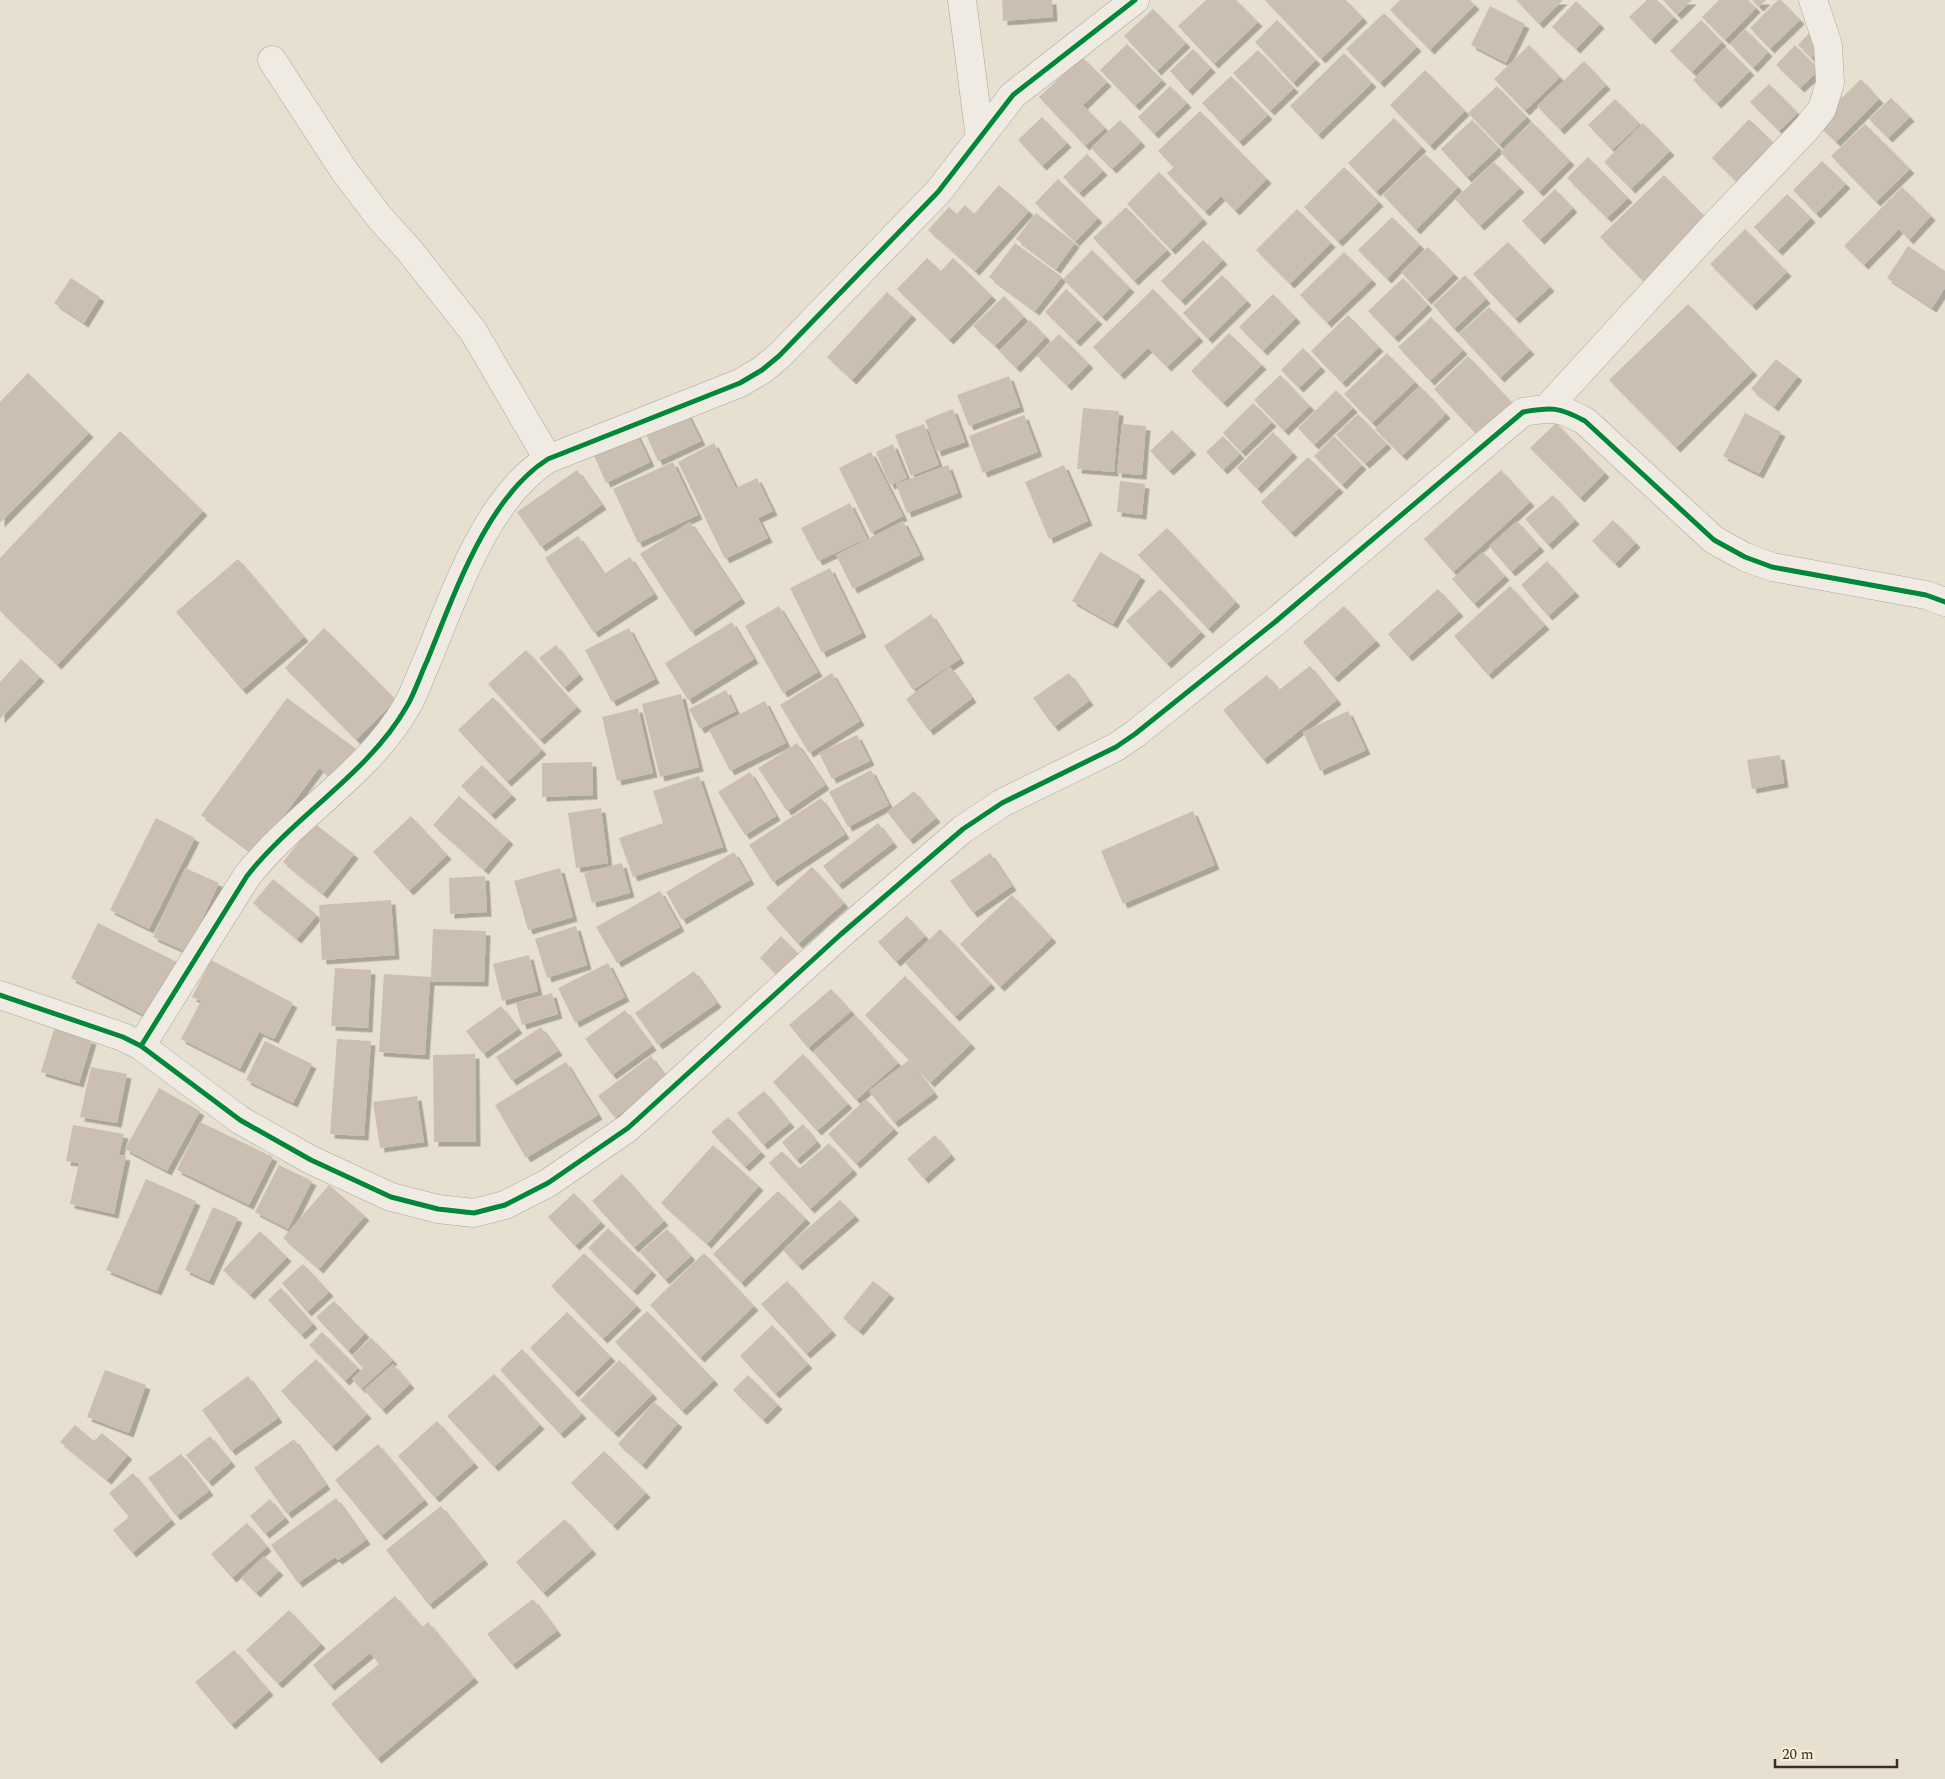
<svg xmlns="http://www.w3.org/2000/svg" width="1945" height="1779" font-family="Spectral,serif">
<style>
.building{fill:#cbbfb2;filter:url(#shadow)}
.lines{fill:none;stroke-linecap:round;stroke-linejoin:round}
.minor-casing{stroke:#ada599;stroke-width:29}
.minor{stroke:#efebe3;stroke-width:28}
.cycleway-casing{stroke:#f7eed8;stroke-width:8}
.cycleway{stroke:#00873e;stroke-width:5}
</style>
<defs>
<filter id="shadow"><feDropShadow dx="4.5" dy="4.5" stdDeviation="0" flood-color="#0004"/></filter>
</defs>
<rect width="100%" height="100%" fill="#e7e0d1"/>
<path class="building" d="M1002,0H1052L1053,17L1003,21Z
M1206,0H1236L1258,22L1214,64L1178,26Z
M1265,0H1346L1363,18L1321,59Z
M1400,0H1470L1475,5L1430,50L1390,10Z
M1516,0H1563L1539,24Z
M1647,0H1657L1674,17L1651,40L1629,17Z
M1663,0H1692L1677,15Z
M1719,0H1748L1756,8L1725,40L1702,17Z
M1752,0H1766L1759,7Z
M1778,0H1781L1800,20L1770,49L1750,28Z
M1576,1L1600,24L1576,49L1552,27Z
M1490,6L1525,24L1506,63L1471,45Z
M1153,9L1186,43L1157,71L1124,36Z
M1384,13L1417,47L1380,83L1346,49Z
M1277,20L1316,60L1293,83L1255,42Z
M1701,20L1722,42L1692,72L1670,51Z
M1745,29L1768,52L1753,68L1730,44Z
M1809,33L1823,47L1811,58L1798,45Z
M1127,44L1162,80L1135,106L1100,70Z
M1529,45L1560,77L1525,111L1494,79Z
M1795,45L1819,70L1800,88L1776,65Z
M1726,47L1750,71L1717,104L1693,80Z
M1193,49L1211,68L1188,91L1170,71Z
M1258,50L1294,88L1270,111L1233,73Z
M1344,53L1372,83L1318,135L1290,106Z
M1082,57L1107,82L1083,105L1105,128L1085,146L1039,97Z
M1584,61L1606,85L1560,130L1537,106Z
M1425,70L1465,111L1430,146L1390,105Z
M1231,76L1268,115L1239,142L1202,103Z
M1861,79L1879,99L1836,142L1816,123Z
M1769,84L1798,113L1779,131L1750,102Z
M1170,86L1187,103L1154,134L1138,117Z
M1497,86L1527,117L1499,145L1468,113Z
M1891,98L1910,117L1888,138L1869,119Z
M1615,99L1640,124L1612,150L1588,125Z
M1200,111L1267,179L1235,211L1221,196L1205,212L1167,173L1174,167L1158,151Z
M1042,117L1067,143L1042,166L1018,140Z
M1394,118L1422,147L1376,192L1348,163Z
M1749,119L1779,148L1770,158L1763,152L1736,181L1712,158Z
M1120,120L1141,142L1112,169L1091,148Z
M1472,120L1499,148L1467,178L1441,149Z
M1532,122L1570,161L1539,192L1500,152Z
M1643,123L1670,151L1631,189L1604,162Z
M1865,124L1910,169L1876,202L1831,156Z
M1087,154L1103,171L1079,193L1063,177Z
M1425,154L1458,187L1416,230L1383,195Z
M1588,157L1628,198L1607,218L1567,178Z
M1822,161L1846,184L1816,214L1793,190Z
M1494,162L1520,188L1480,226L1455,199Z
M1344,167L1379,202L1338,242L1304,207Z
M1159,172L1203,219L1171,250L1127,204Z
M1664,175L1712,224L1649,287L1600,237Z
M1058,179L1098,218L1075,242L1035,203Z
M999,185L1029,211L975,271L928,230L949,207L957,214L965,205L974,214Z
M1902,187L1931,216L1909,240L1899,229L1864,265L1844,246Z
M1555,189L1573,208L1540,240L1522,221Z
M1787,194L1811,218L1778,251L1754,227Z
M1126,207L1167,250L1134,281L1093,238Z
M1297,209L1331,243L1290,284L1256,250Z
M1036,213L1075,243L1056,269L1016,239Z
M1392,217L1420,245L1387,279L1358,250Z
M1745,229L1787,272L1752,306L1710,264Z
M1203,240L1223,260L1181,301L1161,281Z
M1508,242L1550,287L1515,319L1473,274Z
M1015,243L1062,277L1035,311L989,277Z
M1908,246L1945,271V288L1932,308L1887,278Z
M1428,247L1454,274L1427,300L1401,272Z
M1092,250L1130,288L1102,317L1063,279Z
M1344,252L1372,280L1327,323L1300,295Z
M927,258L941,271L953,258L992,296L949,340L897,289Z
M1222,275L1247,301L1208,339L1183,313Z
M1465,275L1486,299L1454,329L1433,305Z
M71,278L100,297L84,323L54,303Z
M1403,278L1428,305L1394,338L1368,311Z
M1066,289L1098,320L1076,342L1045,312Z
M1153,289L1199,337L1167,367L1148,348L1120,375L1093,347Z
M887,292L912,315L852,380L827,357Z
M1273,294L1296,318L1263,351L1239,327Z
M1004,296L1024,317L995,346L973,326Z
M1688,304L1753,371L1676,448L1609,380Z
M1489,307L1530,350L1500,378L1459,334Z
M1348,315L1379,347L1342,383L1311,351Z
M1431,317L1463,350L1430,381L1398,347Z
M1030,320L1046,337L1016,368L999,351Z
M1229,333L1262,365L1223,403L1191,371Z
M1059,334L1089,364L1067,386L1037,356Z
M1303,348L1321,367L1299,388L1281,370Z
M1387,353L1415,382L1372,423L1344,394Z
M1468,356L1514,405L1480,438L1434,389Z
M1776,359L1798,376L1774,407L1751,389Z
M28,373L89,433L0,523V402Z
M1280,375L1310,406L1284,431L1254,400Z
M1009,376L1020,407L969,426L957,395Z
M1420,386L1446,414L1402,456L1375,429Z
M1336,390L1353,408L1314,445L1298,428Z
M1253,403L1272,422L1241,452L1223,433Z
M1083,408L1119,411L1114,472L1077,469Z
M953,409L965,442L937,452L925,420Z
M686,411L701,441L658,461L644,430Z
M1745,413L1781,432L1759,474L1723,456Z
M1358,414L1387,444L1365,464L1336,435Z
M1024,415L1038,452L983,473L969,436Z
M1556,423L1605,473L1580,498L1530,448Z
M924,424L939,465L911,476L895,435Z
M1122,424L1146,426L1142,475L1117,473Z
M1172,430L1192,450L1169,471L1150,451Z
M120,431L203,511L57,665L0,611V558Z
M635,431L650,462L606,483L592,451Z
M1273,432L1293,453L1257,489L1237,468Z
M1223,436L1240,454L1223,470L1206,452Z
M1334,436L1362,465L1342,485L1314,456Z
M714,443L736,488L757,478L773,511L758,518L768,538L725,559L678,462Z
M893,444L907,478L890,485L876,452Z
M871,452L903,516L871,533L839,468Z
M1308,457L1339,488L1291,533L1261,502Z
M673,462L698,515L638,543L613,489Z
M948,465L958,493L907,513L896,484Z
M1064,465L1088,521L1049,539L1025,482Z
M577,470L602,505L541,547L517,512Z
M1501,470L1530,502L1453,572L1424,539Z
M1120,481L1145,484L1142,515L1117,512Z
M1553,495L1575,520L1548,545L1525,519Z
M850,503L867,538L818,561L801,528Z
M1613,520L1636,543L1615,564L1592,541Z
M903,521L920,555L853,589L836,555Z
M1517,521L1540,547L1511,572L1489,546Z
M690,522L741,599L691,632L640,554Z
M1167,528L1236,602L1208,629L1138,555Z
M578,536L604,574L630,557L654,594L594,633L545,558Z
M1100,552L1141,576L1113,624L1072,601Z
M1483,552L1505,576L1474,604L1452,579Z
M238,559L304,637L242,690L176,612Z
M1547,561L1575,592L1548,616L1521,585Z
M830,568L862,633L822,653L790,588Z
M1510,586L1545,625L1488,675L1454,636Z
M1160,589L1201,632L1167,664L1126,621Z
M1438,589L1459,612L1408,657L1388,634Z
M779,606L818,672L783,693L745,626Z
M1344,606L1376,641L1334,678L1303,642Z
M931,614L960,659L913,690L884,646Z
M732,622L754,659L688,700L665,663Z
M324,628L396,700L356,740L285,668Z
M629,628L655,679L612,702L585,650Z
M556,645L579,675L564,688L539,658Z
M526,650L577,707L540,740L488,684Z
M21,659L40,677L0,719V682Z
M1310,666L1337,700L1263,760L1223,710L1267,675L1279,690Z
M950,667L972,698L929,731L906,699Z
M832,673L860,721L809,753L780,705Z
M1069,673L1089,701L1054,727L1033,698Z
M726,690L736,711L700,729L689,709Z
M681,694L699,767L660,777L642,704Z
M493,697L542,750L507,782L458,730Z
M287,698L359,751L337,781L319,768L255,855L201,815Z
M765,701L786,743L730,771L709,730Z
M638,708L653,773L617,781L602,717Z
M1348,711L1366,750L1320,771L1303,732Z
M857,735L870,761L832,779L819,753Z
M797,743L825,785L787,811L758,768Z
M1780,755L1784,783L1752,789L1747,760Z
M592,762L593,795L542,797V763Z
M482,765L512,795L491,815L461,786Z
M871,770L889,805L848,827L829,792Z
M750,772L776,816L745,835L718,792Z
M699,776L723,847L633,877L619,838L663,823L653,791Z
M914,791L936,818L909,840L887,812Z
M459,796L509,840L484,870L433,825Z
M821,798L845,834L773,882L749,845Z
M601,808L608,863L576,868L568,813Z
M1193,811L1215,865L1123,904L1101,851Z
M411,816L447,855L409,891L373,852Z
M156,818L195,838L149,929L110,910Z
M314,823L354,854L323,894L283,862Z
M878,823L893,843L838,885L823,866Z
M734,852L750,880L682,920L666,892Z
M990,853L1012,886L973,913L950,881Z
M622,863L630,893L592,903L584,873Z
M812,867L844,903L798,944L766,908Z
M185,868L219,883L187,952L153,937Z
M560,868L573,917L528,930L514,881Z
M485,876L487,912L450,914L449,878Z
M273,879L317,915L297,939L253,903Z
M660,891L680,927L617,963L596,927Z
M1012,895L1052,938L1000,987L960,944Z
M391,900L395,955L322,960L319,905Z
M907,916L925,936L896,962L878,942Z
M98,923L177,962L148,1017L71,978Z
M576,926L587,965L547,978L535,939Z
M433,929L486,931L484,982L430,981L425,1055L379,1052L384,974L431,977Z
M940,929L991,984L955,1017L905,963Z
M781,936L801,957L780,978L760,958Z
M529,955L538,991L502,1001L493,964Z
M211,960L293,1003L274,1039L259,1032L240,1069L181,1039L201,1001L192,997Z
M608,963L625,997L575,1023L558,988Z
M335,968L371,970L368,1028L331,1026Z
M694,971L717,1003L658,1045L635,1013Z
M905,976L971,1044L930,1083L909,1060L934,1093L894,1123L869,1091L909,1060L865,1015Z
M831,989L851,1011L808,1048L789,1025Z
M552,993L558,1014L522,1025L516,1003Z
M501,1006L518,1029L483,1054L466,1031Z
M625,1010L652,1046L612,1075L585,1039Z
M855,1015L898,1063L856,1100L813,1052Z
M541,1027L558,1051L512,1081L496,1057Z
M54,1029L92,1040L79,1083L41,1072Z
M337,1039L371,1041L364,1136L330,1134Z
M265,1041L312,1064L293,1103L246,1080Z
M475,1054L476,1142H434L433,1055Z
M803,1054L848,1104L817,1131L773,1082Z
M651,1056L667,1079L615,1118L598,1096Z
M566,1062L598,1115L526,1158L495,1105Z
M91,1067L127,1074L117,1123L80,1117Z
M159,1088L200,1111L167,1171L125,1149Z
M764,1091L790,1123L763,1145L737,1113Z
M417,1096L424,1142L380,1148L373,1102Z
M866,1099L894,1129L856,1164L828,1134Z
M728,1117L761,1152L745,1167L711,1132Z
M200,1122L273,1157L249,1205L177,1170Z
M803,1124L817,1142L796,1160L782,1142Z
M73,1125L124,1134L119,1155L126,1156L114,1214L70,1204L79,1163L66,1161Z
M935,1135L951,1155L924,1179L907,1159Z
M829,1143L853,1170L810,1209L769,1163L782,1151L799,1169Z
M713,1145L759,1186L707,1244L661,1203Z
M279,1165L312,1181L288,1229L255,1212Z
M622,1174L664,1221L634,1248L592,1201Z
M146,1179L196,1201L157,1291L106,1270Z
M329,1185L365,1216L319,1269L283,1238Z
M778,1191L806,1219L741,1283L713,1254Z
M574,1193L601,1222L575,1246L548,1217Z
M840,1200L855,1216L798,1266L783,1250Z
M213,1207L238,1218L209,1281L185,1270Z
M608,1228L652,1271L633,1291L588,1248Z
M667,1229L691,1256L665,1280L640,1252Z
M260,1231L287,1257L250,1295L223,1270Z
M584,1253L637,1306L603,1339L551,1286Z
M704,1253L754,1306L700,1358L650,1305Z
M303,1264L329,1292L307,1312L282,1283Z
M787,1281L832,1331L806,1354L761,1304Z
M873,1281L890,1294L859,1331L843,1318Z
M281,1288L313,1324L301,1335L268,1300Z
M334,1301L365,1333L348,1351L316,1317Z
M647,1311L714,1380L682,1411L615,1342Z
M567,1312L611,1357L574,1393L530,1348Z
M772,1325L808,1364L775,1394L740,1356Z
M322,1332L358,1368L345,1381L309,1345Z
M371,1338L393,1360L361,1389L352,1379L363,1368L352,1356Z
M522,1349L582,1414L560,1434L500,1370Z
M316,1359L367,1414L332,1447L281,1391Z
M619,1360L653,1394L614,1433L580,1400Z
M393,1364L410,1384L382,1410L364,1390Z
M105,1370L146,1385L129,1433L87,1417Z
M494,1374L540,1425L494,1467L447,1416Z
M748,1375L778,1405L763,1420L733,1390Z
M248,1376L278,1418L231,1451L202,1410Z
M654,1402L678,1423L642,1465L618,1444Z
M437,1421L474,1463L435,1498L398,1456Z
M75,1425L94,1441L102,1433L128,1455L107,1480L60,1442Z
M210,1436L231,1462L208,1482L186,1455Z
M294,1439L326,1485L287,1514L254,1468Z
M378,1444L424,1500L381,1536L335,1480Z
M604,1451L646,1493L613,1526L571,1483Z
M181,1454L209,1491L176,1516L148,1478Z
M133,1473L171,1520L132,1553L113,1530L129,1517L109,1493Z
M336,1498L366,1540L338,1560L335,1557L298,1583L271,1545Z
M270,1499L285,1518L265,1534L250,1516Z
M441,1506L484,1560L429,1605L386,1550Z
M565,1519L592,1550L543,1593L516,1562Z
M247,1523L267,1547L232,1578L211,1554Z
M264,1556L279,1571L256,1593L241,1578Z
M395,1596L422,1627L428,1622L474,1678L377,1759L331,1704L379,1664L370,1653L330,1686L313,1665Z
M533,1599L557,1631L512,1665L487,1634Z
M289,1610L321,1644L278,1684L246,1650Z
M234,1650L269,1691L231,1725L195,1682Z"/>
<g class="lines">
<defs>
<path id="minor" d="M962,0L980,138
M272,60L345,172L380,218L409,250L473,331L548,459
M1547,408L1710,230L1806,129L1822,109L1830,83L1828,45L1813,0
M0,995L123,1037L141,1046L240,1120L311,1160L391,1197L438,1209L474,1213L505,1205L548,1183L628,1128L840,935L963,829L1002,803L1116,747L1135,734L1275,622L1523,412C1552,407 1559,407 1585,421L1714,540L1745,557L1772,567L1926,595L1945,602
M141,1046L247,876C295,815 369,773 407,706C415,692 420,676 427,661C454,596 486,498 548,459L740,383L762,370L779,356L938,192L1013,95L1135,0"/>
</defs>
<use href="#minor" class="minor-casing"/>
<use href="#minor" class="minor"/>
<defs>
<path id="cycleway" d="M0,995L123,1037L141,1046L240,1120L311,1160L391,1197L438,1209L474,1213L505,1205L548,1183L628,1128L840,935L963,829L1002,803L1116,747L1135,734L1275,622L1523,412C1552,407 1559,407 1585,421L1714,540L1745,557L1772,567L1926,595L1945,602
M141,1046L247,876C295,815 369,773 407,706C415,692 420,676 427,661C454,596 486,498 548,459L740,383L762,370L779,356L938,192L1013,95L1135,0"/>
</defs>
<use href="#cycleway" class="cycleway-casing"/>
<use href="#cycleway" class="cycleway"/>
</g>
<path d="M1775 1759v8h122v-8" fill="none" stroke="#3d2e20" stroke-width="2.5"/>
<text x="1782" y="1759" font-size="15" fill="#3d2e20" stroke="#f7eed8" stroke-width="4" paint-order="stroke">20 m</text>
</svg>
